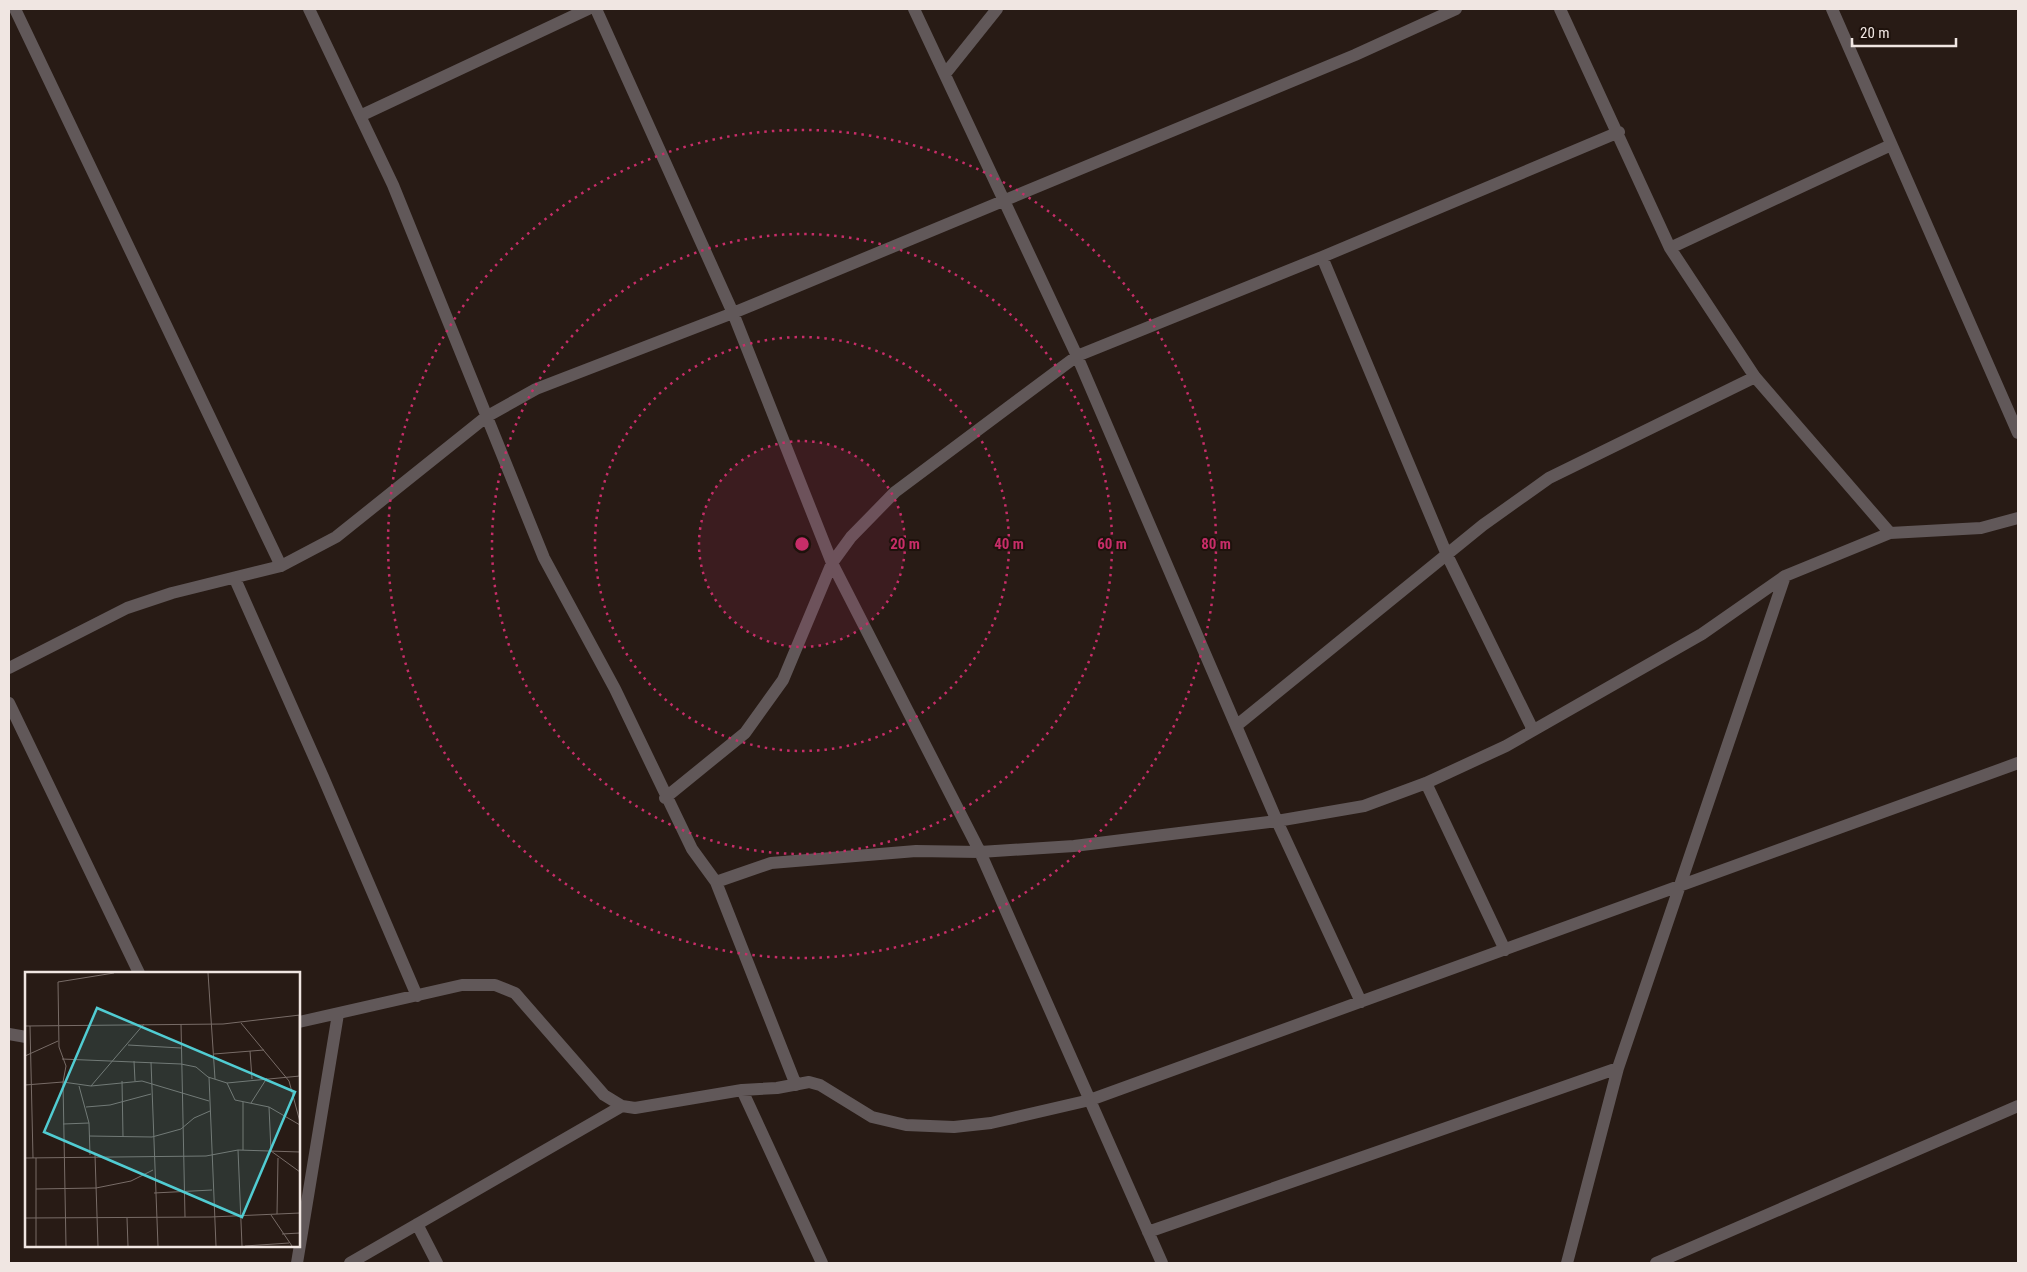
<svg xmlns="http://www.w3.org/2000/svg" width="2027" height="1272" font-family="'Roboto Condensed',sans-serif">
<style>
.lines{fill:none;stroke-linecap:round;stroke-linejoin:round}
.minor{stroke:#615859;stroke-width:12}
.ring{fill:none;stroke:#c72d68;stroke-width:2.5;stroke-dasharray:2.5 5}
.inset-road{fill:none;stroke:#786c67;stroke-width:1}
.view{fill:#51ccd2;fill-opacity:0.15;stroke:#51ccd2;stroke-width:2.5}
.inset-edge{fill:none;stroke:#f0e6e2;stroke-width:2.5}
.centre{fill:#c72d68;stroke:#1e120c;stroke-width:2.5}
.ring-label{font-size:15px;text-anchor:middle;font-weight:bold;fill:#c72d68;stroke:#1e120c;stroke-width:4;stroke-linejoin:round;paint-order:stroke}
</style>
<rect width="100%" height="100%" fill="#281b15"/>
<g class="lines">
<path class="minor" d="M15,9L281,566
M309,9L393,185L544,558L615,689L692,849L716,882L796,1085
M596,9L733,313L832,563L980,852L1162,1263
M914,9L1077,356L1277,821L1361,1002
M1560,9L1670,248L1755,377L1890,533
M1832,9L2018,433
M945,74L997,9
M360,116L588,9
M1670,248L1891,145
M1322,257L1447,555L1533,730
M235,579L323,777L417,996
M9,668L127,608L172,593L281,566L336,537L486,417L536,389L733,313L1355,55L1456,9
M9,703L139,973
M1236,726L1483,525L1549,478L1755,377
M1426,783L1505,950
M665,798L745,733L783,680L832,563L851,537L895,492L1077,356L1322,257L1619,132
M716,882L771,863L916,851L980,852L1074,846L1277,821L1364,806L1426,783L1506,746L1702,634L1785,576L1890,533L1981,528L2018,518
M299,1022L462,985H495L515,993L604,1095L622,1106L635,1108L742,1090L777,1088L809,1082L820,1085L872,1117L906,1125L954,1127L991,1123L1090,1100L2018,763
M9,1034L26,1037
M742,1090L822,1263
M417,1224L437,1263
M1148,1232L1618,1068
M297,1263L338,1014
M350,1263L622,1106
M1567,1263L1618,1068L1785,576
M1656,1263L2018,1106"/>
</g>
<circle cx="802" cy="544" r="103" fill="#c72d68" fill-opacity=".12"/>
<g class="ring">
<circle cx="802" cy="544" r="103"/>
<circle cx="802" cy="544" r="207"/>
<circle cx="802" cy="544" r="310"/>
<circle cx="802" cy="544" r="414"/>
</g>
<g transform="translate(25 972)">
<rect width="275" height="275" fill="#281b15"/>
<path class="inset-road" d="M183,1L190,107M216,51L264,109L275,150M156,52L160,245M0,54L198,52L275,43M5,54L8,186M103,73L156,76M225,79L227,107M189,82L239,78M0,84L33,69M37,87L156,92L171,95L183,105L202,111L275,104M109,89L110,109M126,90L133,274M274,104V43M184,105L191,274M97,109L98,165M202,111L210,128L244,135L275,153M0,113L38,110L66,114L117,109L184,129M54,114L64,151L65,183M66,114L119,52M218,130V178M226,131L242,106M61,135L85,133L126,122M244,135L246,179L275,200M38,152L64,151M64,164L127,165L156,157L169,146L185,139M213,178L217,274M70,183L73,274M0,186L181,184L213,178L275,180M11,186V274M11,217L71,216L106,209L128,198M129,221L187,218M252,242L253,186M246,243L267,274M0,246L186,245L275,241M102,246L103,274M257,262L275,261M41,274L38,110L41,94L34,75L33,10L89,1M220,274L264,271"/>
<path class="view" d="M72,36L270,120L217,245L19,160Z"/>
<rect width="275" height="275" class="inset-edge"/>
</g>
<circle cx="802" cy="544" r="8" class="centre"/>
<g class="ring-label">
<text x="905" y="549">20 m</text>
<text x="1009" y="549">40 m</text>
<text x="1112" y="549">60 m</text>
<text x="1216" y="549">80 m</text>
</g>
<rect width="2027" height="1272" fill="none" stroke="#f0e6e2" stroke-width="20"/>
<path d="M1852 38v8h104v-8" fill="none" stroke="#f0e6e2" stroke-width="2.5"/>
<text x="1860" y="38" font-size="15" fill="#f0e6e2" stroke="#1e120c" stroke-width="4" paint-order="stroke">20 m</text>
</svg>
